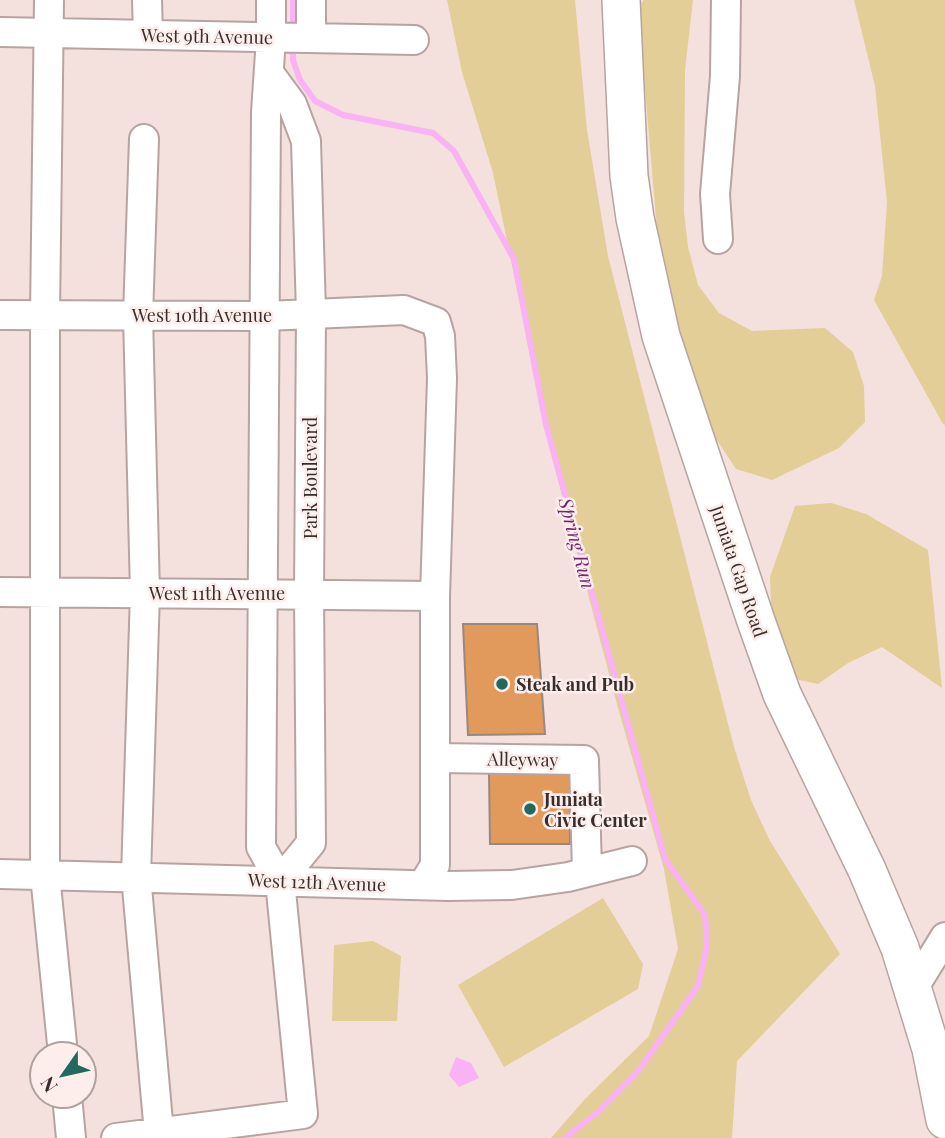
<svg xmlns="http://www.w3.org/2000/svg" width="945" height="1138" font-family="'Playfair Display',serif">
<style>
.green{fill:#e3ce98}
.water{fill:#f9b2f3}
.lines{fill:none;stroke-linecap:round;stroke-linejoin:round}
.stream{stroke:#f9b2f3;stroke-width:6}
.building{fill:#e29a5c;stroke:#97897f;stroke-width:2}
.minor-casing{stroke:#b7a4a1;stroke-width:32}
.major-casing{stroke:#b7a4a1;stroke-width:40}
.minor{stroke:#fff;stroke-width:28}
.major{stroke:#fff;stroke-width:37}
.poi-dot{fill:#236a5e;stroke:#feeeeb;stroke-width:2.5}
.labels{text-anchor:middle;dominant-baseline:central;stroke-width:5;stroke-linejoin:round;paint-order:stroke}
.street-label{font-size:18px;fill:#372f2e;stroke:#feeeeb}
.poi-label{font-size:18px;font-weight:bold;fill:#372f2e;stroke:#feeeeb;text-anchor:start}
.water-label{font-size:19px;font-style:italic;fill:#752572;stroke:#feeeeb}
</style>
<rect width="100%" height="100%" fill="#f4e0dc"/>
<path class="green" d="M447,0H575L587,130L608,256L734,747L751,800L769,839L840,954L737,1061L732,1138H551L585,1099L649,1036L678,949L664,869L618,708L550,449L493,173L462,72Z
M644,0H693L685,70L684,212L688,247L698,285L719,313L752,331L825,328L853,352L864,386L865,422L839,448L772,480L736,469L715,437L684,360L661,276L638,7Z
M854,0H945V425L943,424L874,300L882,276L887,202L875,86Z
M831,503L866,514L928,550L942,688L882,647L848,663L818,684L799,680L773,653L770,577L795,506Z
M603,898L643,964L638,989L504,1067L458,985Z
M373,941L401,956L397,1021H332L334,945Z"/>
<path class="water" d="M456,1057L471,1063L479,1078L459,1087L449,1075Z"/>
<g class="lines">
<path class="stream" d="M293,0V31
M293,45V60L300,80L315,101L343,115L433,133L454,151L514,259L546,425L665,859L705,915L707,946L698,986L639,1070L598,1112L565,1138"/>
</g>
<path class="building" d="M463,624H537L545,734L468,735Z
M489,773H570V844H490Z"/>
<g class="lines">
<defs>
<path id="minor" d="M49,0L45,315V875L63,1054
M147,0L148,35
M0,32L414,40
M311,38V0
M270,74L292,104L306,141L311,313L309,594L311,843L280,881
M144,139L138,316L145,593L136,876L159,1133
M718,239L715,194L725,76L726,0
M0,315L266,316L404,310L436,322L440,336L442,378L435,596V865L423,885
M0,592L435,596
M435,758L584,760L587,872
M0,874L448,886L512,885L568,877L632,861
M913,989L945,937
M67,1096L71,1138
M116,1138L303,1114L280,881L261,847L266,112L271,38V0"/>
<path id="major" d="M621,0L629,176L635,218L661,336L756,621L782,694L867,870L900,948L931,1049L945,1120"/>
</defs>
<use href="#minor" class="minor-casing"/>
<use href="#major" class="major-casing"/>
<use href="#minor" class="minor"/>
<use href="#major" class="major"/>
</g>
<g class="poi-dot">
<circle cx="502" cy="684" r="7"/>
<circle cx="530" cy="809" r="7"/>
</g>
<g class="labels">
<g class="street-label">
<text transform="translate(207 36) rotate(1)">West 9th Avenue</text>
<text x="202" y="315">West 10th Avenue</text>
<text transform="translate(310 478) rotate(-90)">Park Boulevard</text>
<text transform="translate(739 571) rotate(71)">Juniata Gap Road</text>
<text x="217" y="593">West 11th Avenue</text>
<text transform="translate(523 759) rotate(1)">Alleyway</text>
<text transform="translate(317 882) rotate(2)">West 12th Avenue</text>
</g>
<g class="poi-label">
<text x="516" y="684">Steak and Pub</text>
<text x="544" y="799">Juniata<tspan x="544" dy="21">Civic Center</tspan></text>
</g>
<g class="water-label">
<text transform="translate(578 543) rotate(75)">Spring Run</text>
</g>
</g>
<g transform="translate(63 1075) rotate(236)"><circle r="33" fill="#feeeeb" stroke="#aea29f" stroke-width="2"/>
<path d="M0-5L12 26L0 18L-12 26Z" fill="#236a5e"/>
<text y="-10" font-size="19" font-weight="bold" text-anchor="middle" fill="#372f2e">N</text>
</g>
</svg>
